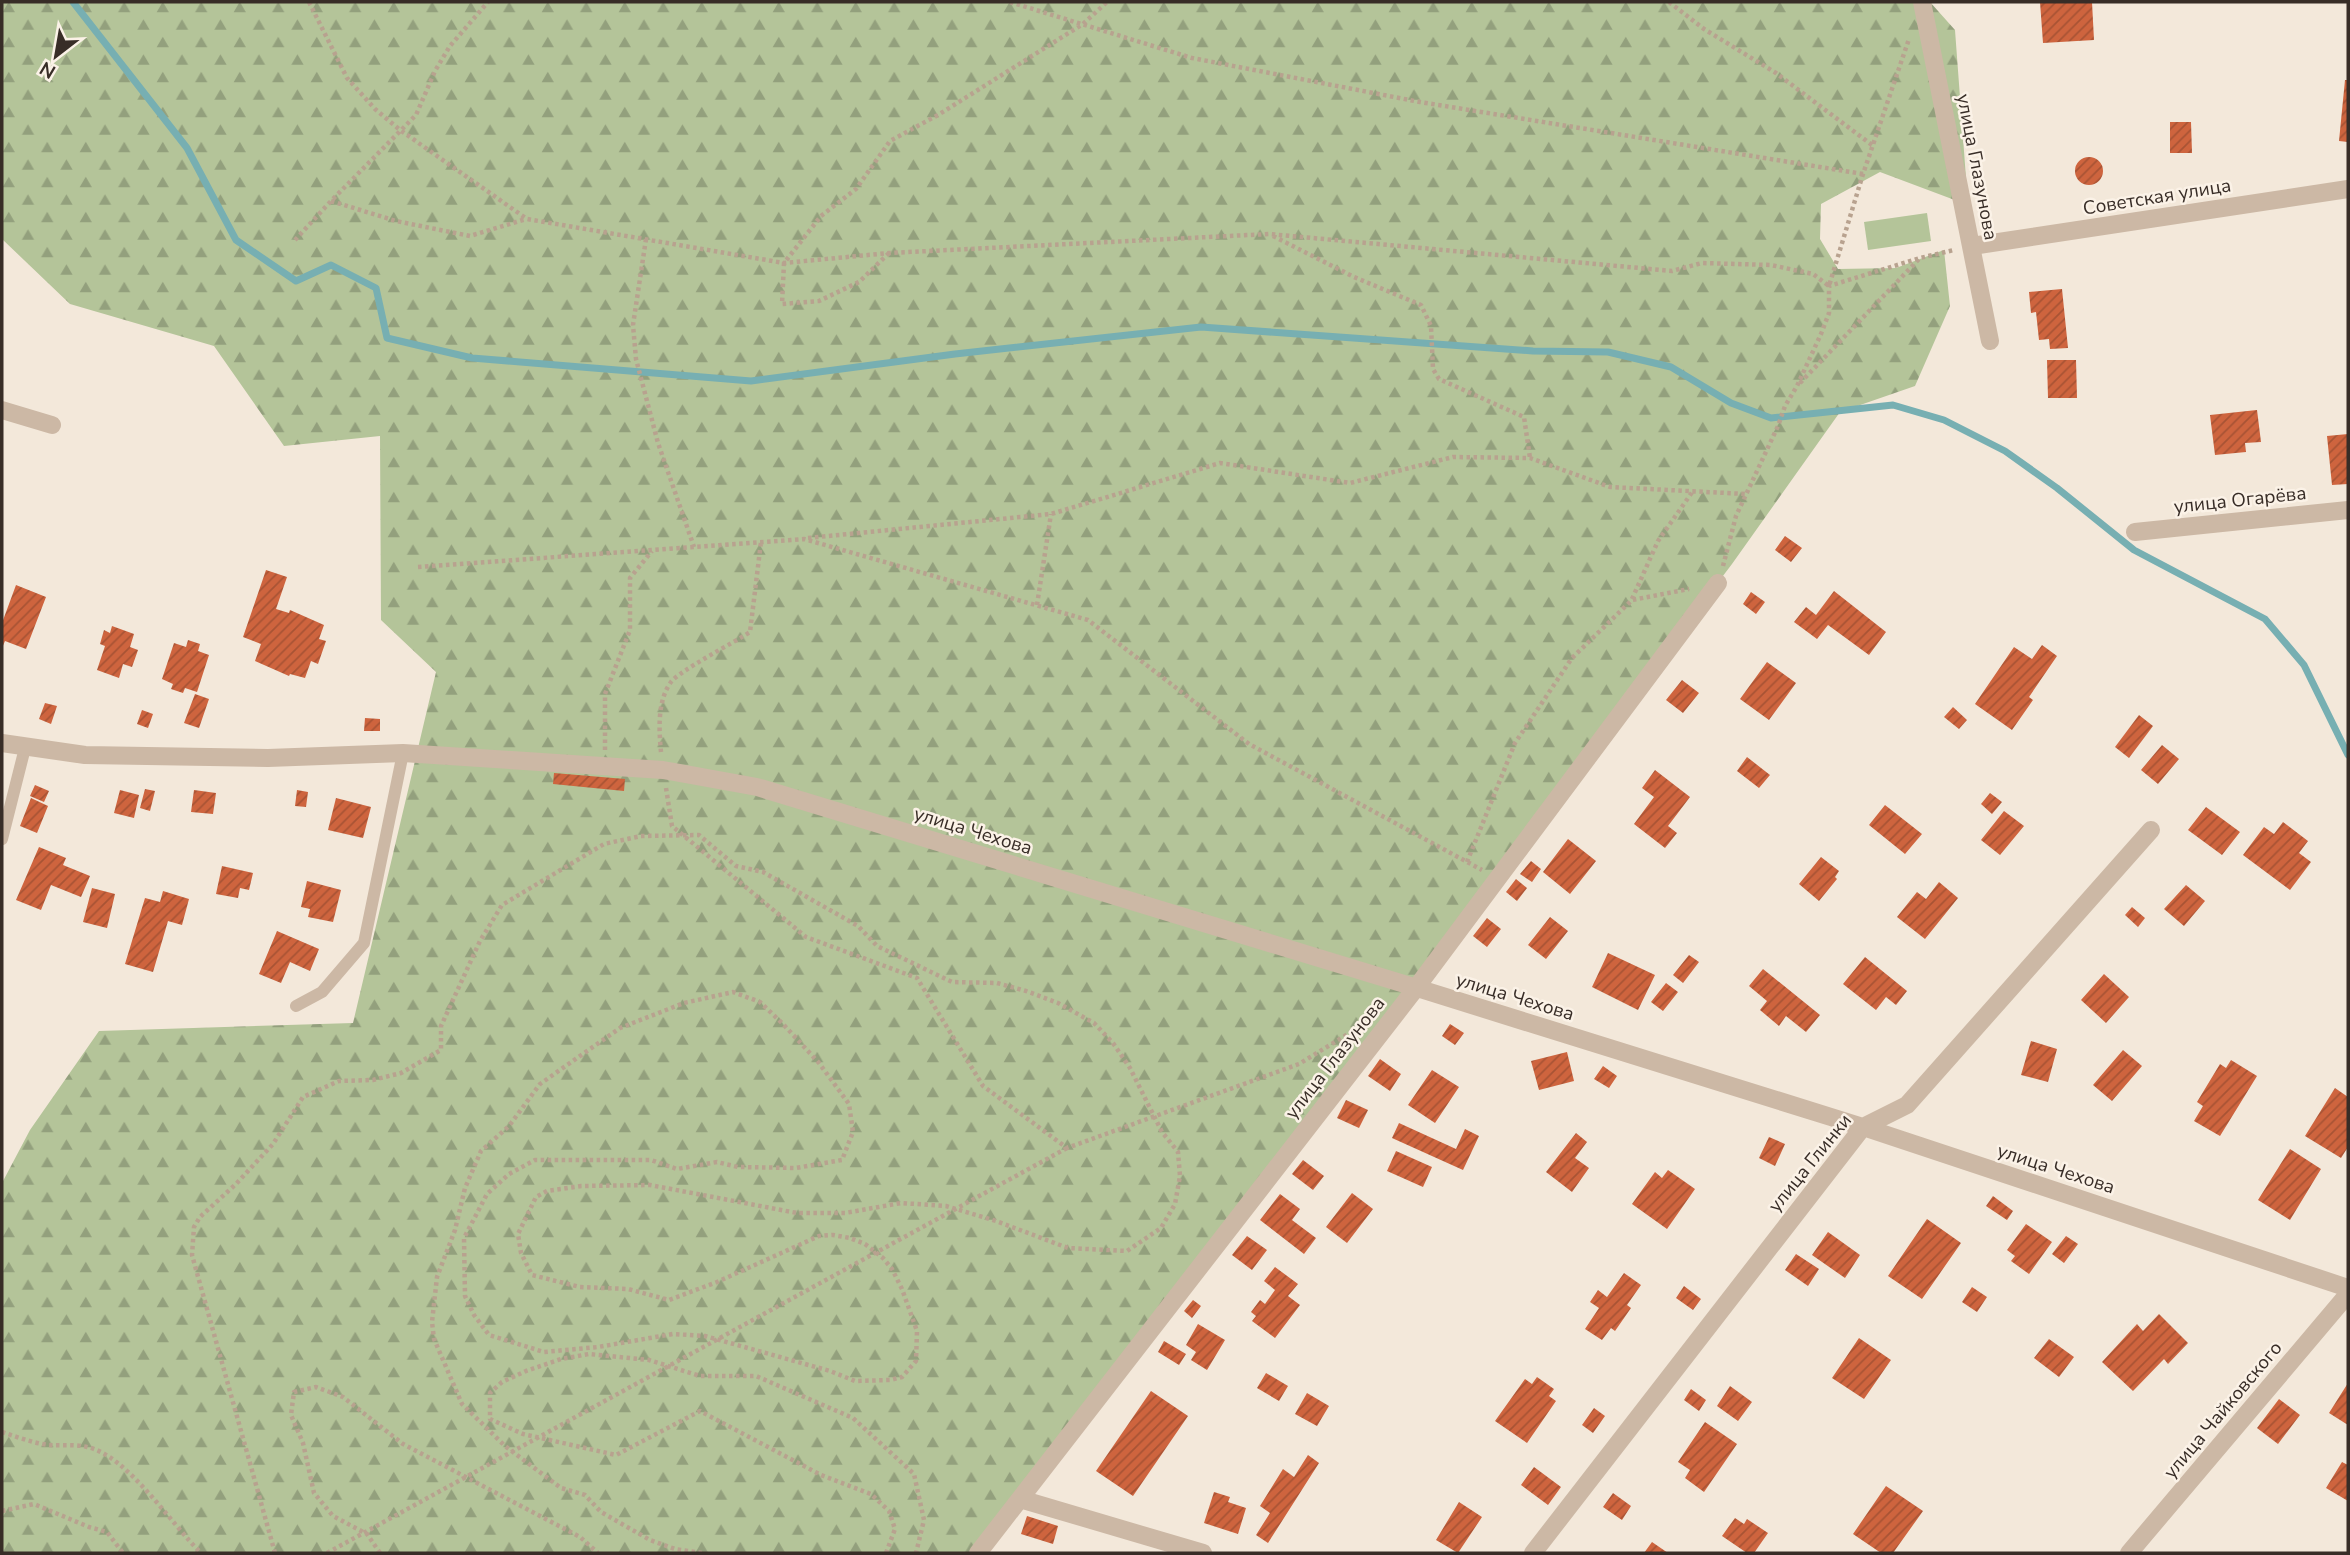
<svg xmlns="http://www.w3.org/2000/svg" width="2350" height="1555" font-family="'Nunito Sans',sans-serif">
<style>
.forest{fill:url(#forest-firs)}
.garden{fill:#b4c499}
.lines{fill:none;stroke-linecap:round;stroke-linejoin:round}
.stream{stroke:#77afb2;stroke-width:7}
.building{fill:url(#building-hatch)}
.path{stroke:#b8a28f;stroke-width:4.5;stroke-dasharray:3.5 3.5;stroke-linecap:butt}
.service{stroke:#ccb8a5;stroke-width:12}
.minor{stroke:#ccb8a5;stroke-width:18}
.labels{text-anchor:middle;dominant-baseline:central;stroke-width:5;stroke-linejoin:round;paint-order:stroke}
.street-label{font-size:19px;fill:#382d27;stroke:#fbf2e7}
</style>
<defs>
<pattern id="forest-firs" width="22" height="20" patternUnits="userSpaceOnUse" patternTransform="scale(1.75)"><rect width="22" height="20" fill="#b4c499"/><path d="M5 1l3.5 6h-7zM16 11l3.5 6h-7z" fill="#93a07d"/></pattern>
<pattern id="building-hatch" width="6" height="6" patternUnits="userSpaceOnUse" patternTransform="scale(1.75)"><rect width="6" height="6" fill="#ce643e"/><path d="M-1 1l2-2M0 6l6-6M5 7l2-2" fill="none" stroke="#a85334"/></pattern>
</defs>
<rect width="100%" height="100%" fill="#f3e8da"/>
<path class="forest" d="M2,2H1930L1955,30L1968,205L1880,172L1821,204L1820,239L1838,269L1896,268L1944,250L1950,306L1915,386L1840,412L1732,564L1101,1395L976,1553H2V1183L30,1130L99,1031L353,1023L436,672L381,620L380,436L284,446L214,346L70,304L2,239Z"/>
<path class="garden" d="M1927,213L1931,241L1868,250L1864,222Z"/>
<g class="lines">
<path class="stream" d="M73,2L187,148L236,240L296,281L331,265L376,288L387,338L472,358L751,381L955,354L1201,327L1533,351L1608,352L1671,367L1731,403L1771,418L1893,405L1944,420L2005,451L2057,488L2134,550L2265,619L2304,665L2348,755"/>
</g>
<path class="building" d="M2040,2H2092L2094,40L2043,43Z
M2345,80H2348V142L2339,141Z
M2170,122H2191L2192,153H2170Z
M2075 171a14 14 0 1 1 28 0a14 14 0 1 1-28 0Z
M2062,289L2068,348L2050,349L2049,339L2039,340L2036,312L2031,313L2029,292Z
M2047,360H2076L2077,398H2048Z
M2257,410L2261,442L2245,443L2246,452L2215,455L2210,415Z
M2348,434V484L2332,485L2327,436Z
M1785,536L1802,548L1791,562L1775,550Z
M266,570L287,577L276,609L289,613L290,610L324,625L319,639L326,641L318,664L311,661L305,678L290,674L289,676L255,661L261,644L243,637Z
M16,585L46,597L26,649L5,641L2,648V623Z
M1834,591L1886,632L1869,655L1828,625L1817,639L1794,622L1806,607L1816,615Z
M1751,592L1765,602L1756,614L1743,604Z
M112,626L134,634L130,647L138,650L132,667L123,664L119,678L97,670L105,646L100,644L104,630L110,633Z
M188,640L200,644L198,651L209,655L197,692L185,688L183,693L171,689L173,684L162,679L174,643L186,647Z
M2042,645L2057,656L2029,697L2033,700L2012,730L1975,704L2014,647L2032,659Z
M1767,662L1796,683L1769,720L1740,699Z
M1682,680L1699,693L1683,713L1666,700Z
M195,694L209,699L199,728L184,723Z
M45,703L57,706L51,724L39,719Z
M1953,707L1967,720L1959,729L1944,717Z
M142,710L153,714L148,728L137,724Z
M2139,715L2153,726L2129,758L2115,747Z
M365,718L380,719V731H364Z
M2162,745L2179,759L2158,784L2141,770Z
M1747,757L1770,775L1759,788L1737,771Z
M1655,770L1690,797L1668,826L1677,833L1665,848L1634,824L1654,797L1642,788Z
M554,773L625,779L624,791L553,784Z
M35,785L49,791L44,802L30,796Z
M145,789L155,791L150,811L140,808Z
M120,790L139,795L134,818L114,813Z
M194,790L216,793L213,814L191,812Z
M297,790L308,792L306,807L295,806Z
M1990,793L2002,802L1992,814L1981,804Z
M31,798L48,806L37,833L20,826Z
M336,798L371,807L363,838L328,830Z
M1885,805L1922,834L1905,854L1869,825Z
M2206,807L2240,832L2222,855L2188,830Z
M2004,811L2024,826L2000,855L1981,840Z
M2283,822L2308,841L2299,853L2311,862L2290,890L2243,855L2264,827L2274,834Z
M1568,839L1596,861L1570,894L1543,872Z
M39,847L66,858L63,865L90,876L81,897L51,885L41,910L16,900Z
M1821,857L1839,871L1835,877L1837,879L1819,901L1799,884Z
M1531,861L1541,869L1532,882L1520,874Z
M222,866L253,873L249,890L240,888L238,898L216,894Z
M1516,879L1527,888L1517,901L1506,892Z
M307,881L341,890L333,922L308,917L310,909L301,907Z
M1939,882L1958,898L1925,939L1897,917L1917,892L1926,899Z
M2186,885L2205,901L2184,926L2164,909Z
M92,888L115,894L107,928L83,922Z
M163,891L189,899L182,925L168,921L153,972L125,964L145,898L160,902Z
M2132,907L2145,918L2138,927L2125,915Z
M1550,917L1568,931L1546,959L1528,945Z
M1487,918L1501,929L1487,947L1473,936Z
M277,931L319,949L310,971L290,962L281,983L259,974Z
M1608,953L1655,975L1638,1010L1592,987Z
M1689,955L1699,962L1683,983L1673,975Z
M1865,957L1907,991L1896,1005L1886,997L1876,1010L1843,984Z
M1763,969L1820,1015L1806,1032L1786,1016L1779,1026L1760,1010L1767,1001L1749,986Z
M2104,974L2129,997L2106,1023L2081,1000Z
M1666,983L1678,992L1663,1011L1651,1002Z
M1450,1024L1464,1033L1455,1045L1442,1036Z
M2031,1041L2057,1049L2048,1082L2021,1075Z
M2123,1050L2142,1066L2112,1101L2093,1085Z
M1567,1052L1574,1081L1539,1090L1531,1061Z
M1380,1059L1401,1074L1390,1091L1368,1076Z
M2231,1060L2257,1076L2220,1136L2194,1121L2203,1106L2197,1102L2220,1064L2226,1068Z
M1603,1066L1617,1076L1609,1088L1594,1079Z
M1432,1070L1459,1087L1435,1123L1408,1105Z
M2335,1088L2348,1097V1147L2341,1158L2305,1136Z
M1346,1100L1368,1110L1359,1128L1337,1118Z
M1399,1123L1456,1149L1465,1129L1479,1136L1463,1170L1392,1138Z
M1576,1133L1587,1142L1575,1158L1589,1168L1572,1192L1546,1172Z
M1769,1137L1785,1144L1775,1166L1759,1158Z
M2290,1149L2321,1169L2290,1220L2258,1200Z
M1396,1151L1432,1167L1423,1187L1387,1171Z
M1303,1160L1324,1176L1313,1190L1292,1174Z
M1668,1170L1695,1189L1667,1229L1632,1204L1655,1172L1662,1178Z
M1352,1193L1373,1209L1347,1243L1326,1227Z
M1280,1194L1300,1209L1292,1220L1316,1238L1304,1254L1260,1220Z
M1993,1196L2013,1211L2007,1220L1986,1206Z
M1927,1219L1961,1243L1922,1299L1888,1276Z
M2026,1224L2052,1242L2029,1274L2011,1261L2015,1256L2007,1250Z
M1828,1232L1860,1255L1845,1278L1812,1255Z
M1247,1236L1267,1250L1252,1270L1232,1255Z
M2066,1236L2078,1244L2064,1263L2052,1254Z
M1796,1254L1819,1269L1808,1286L1785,1270Z
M1275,1267L1298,1284L1288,1296L1300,1305L1275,1338L1252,1321L1256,1316L1251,1312L1260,1300L1265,1304L1275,1290L1264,1281Z
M1624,1273L1641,1285L1627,1305L1631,1308L1615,1331L1611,1328L1602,1340L1585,1329L1599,1308L1590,1302L1598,1290L1607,1297Z
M1684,1286L1701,1299L1693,1310L1676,1298Z
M1972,1287L1987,1297L1977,1312L1962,1302Z
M1193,1300L1201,1306L1192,1318L1184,1311Z
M2159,1314L2188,1343L2168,1364L2164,1359L2133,1391L2102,1362L2137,1324L2143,1331Z
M1198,1324L1225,1340L1207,1370L1191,1360L1196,1352L1186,1345Z
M1859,1338L1891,1360L1864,1399L1832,1378Z
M2049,1339L2074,1357L2059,1377L2034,1358Z
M1164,1341L1186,1354L1179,1365L1158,1352Z
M1266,1373L1288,1386L1279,1401L1257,1388Z
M1537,1377L1554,1389L1549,1396L1556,1401L1527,1443L1495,1421L1525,1379L1532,1384Z
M2348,1383V1425L2329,1413Z
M1730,1386L1752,1402L1738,1421L1717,1406Z
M1691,1389L1706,1400L1699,1411L1684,1400Z
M1151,1391L1188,1416L1133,1496L1096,1471Z
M1307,1393L1329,1406L1317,1426L1295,1414Z
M2279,1399L2300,1415L2278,1444L2257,1428Z
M1594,1408L1605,1416L1593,1433L1582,1425Z
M1705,1422L1737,1444L1704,1492L1685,1478L1690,1470L1678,1462Z
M1308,1455L1319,1463L1268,1543L1256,1535L1270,1513L1260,1506L1283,1469L1294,1477Z
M2342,1462L2348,1465V1501L2326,1488Z
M1534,1467L1561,1487L1548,1505L1521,1485Z
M1886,1486L1923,1511L1893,1553H1881L1853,1534Z
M1214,1492L1230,1497L1228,1502L1246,1508L1238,1534L1204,1523Z
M1613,1493L1631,1506L1622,1520L1603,1507Z
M1459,1502L1482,1517L1458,1553L1436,1540Z
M1027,1516L1058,1526L1053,1544L1021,1534Z
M1735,1518L1744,1524L1747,1519L1768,1533L1754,1553H1747L1722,1536Z
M1652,1542L1668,1553H1644Z"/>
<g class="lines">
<path class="path" d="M309,2L347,78L375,109L400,130L527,219L784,263L889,253L1269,234L1672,271L1702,263L1771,265L1813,274L1829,286L1863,174L1909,39
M1010,2L1192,58L1420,102L1863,174
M1669,2L1704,29L1776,73L1872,145
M331,201L396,221L470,236L526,219
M1273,236L1354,277L1421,305L1431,326L1433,369L1439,379L1524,417L1530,458
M646,239L633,325L636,359L658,443L694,547
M295,240L331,201L416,115L435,71L450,46L488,2
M889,253L859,282L819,301L782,304L784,263L821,216L856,189L890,141L938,115L1083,24L1107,2
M1800,383L1920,258
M808,538L1051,514L1220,463L1350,483L1453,457L1530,458L1610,487L1746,494
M1723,566L1736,516L1778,426L1785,406L1797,386L1821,334L1829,313V286L1920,258L1954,250
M418,567L804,539L1088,620L1249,744L1482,870
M1632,599L1658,541L1693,491
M1037,605L1051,514
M605,750V694L630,630V578L652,551
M661,752C659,730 657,701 671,682C679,671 735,642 750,632L761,542
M666,788L672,826L806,937L917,978L983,1086L1067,1148L1299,1064L1361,1026
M1467,862L1515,743L1572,658L1632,600L1689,589
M2,1432C17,1437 33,1443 49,1445C61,1446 75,1444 87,1447C127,1455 172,1525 201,1553
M2,1511L34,1504L89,1527L107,1532L123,1553
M275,1553L192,1255L194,1227L200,1217L236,1184L273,1144L303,1097L339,1081L373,1080L401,1073L441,1050V1026L480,941L502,905L604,844L641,836L699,835L736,866L763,872L858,926L877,946L952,982L997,983L1026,991L1058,1003L1094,1023L1113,1043L1130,1068L1162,1132L1178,1152L1180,1176L1175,1204L1161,1228L1127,1251L1068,1248L996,1221L946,1206L901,1203L845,1213H797L650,1185L581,1186L547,1191L536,1197L518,1234L521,1253L532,1275L580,1287L628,1289L669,1300L717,1282L819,1236L833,1235L850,1238L865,1244L883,1258L892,1269L902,1289L917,1331L916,1361L902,1377L890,1380L855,1381L830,1371L705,1336L673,1334L598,1347L544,1352L489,1335L474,1315L465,1296L464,1238L487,1194L509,1174L535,1160H651L677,1169L717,1162L738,1167L796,1168L842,1160L853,1132L849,1104L819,1063L783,1024L760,1002L733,992L684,1003L620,1028L540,1084L509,1126L481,1151L465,1188L455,1230L437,1277L432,1322L434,1339L462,1404L505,1446L561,1488L585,1495L601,1512L650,1540L675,1549L702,1553
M327,1553L1067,1148
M380,1553L367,1534L333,1516L314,1493L303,1443L291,1415L294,1392L316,1387L343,1397L403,1444L580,1537L598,1553
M886,1553L895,1529L889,1511L871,1494L821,1475L700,1411L616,1455L523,1434L490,1419V1393L502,1382L526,1371L561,1359L589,1354L649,1360L700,1376H756L853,1418L914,1474L924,1520L916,1553"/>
<path class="service" d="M2,839L25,748
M296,1006L322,992L364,943L403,753"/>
<path class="minor" d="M1922,2L1990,341
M1972,246L2348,189
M2,410L52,425
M2135,532L2348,510
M2,743L85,755L268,758L403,753L663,770L757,787L1401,983L1863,1127L2348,1288
M1020,1499L1203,1553
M978,1553L1416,988L1718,583
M1533,1553L1863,1127L1907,1105L2151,830
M2129,1553L2348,1294"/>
</g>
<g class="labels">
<g class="street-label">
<text transform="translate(1977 167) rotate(79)">улица Глазунова</text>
<text transform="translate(2157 197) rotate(-9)">Советская улица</text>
<text transform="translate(2240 500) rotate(-6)">улица Огарёва</text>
<text transform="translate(973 831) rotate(17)">улица Чехова</text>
<text transform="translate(1515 997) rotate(17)">улица Чехова</text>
<text transform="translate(1335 1058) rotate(-52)">улица Глазунова</text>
<text transform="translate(1810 1163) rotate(-51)">улица Глинки</text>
<text transform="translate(2056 1169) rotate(18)">улица Чехова</text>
<text transform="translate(2223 1410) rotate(-50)">улица Чайковского</text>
</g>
</g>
<rect width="2350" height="1555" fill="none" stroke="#382d27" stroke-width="7"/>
<g transform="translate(56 56) rotate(211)" stroke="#fbf2e7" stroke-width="5" paint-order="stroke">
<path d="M0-5L12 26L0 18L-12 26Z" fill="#382d27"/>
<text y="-10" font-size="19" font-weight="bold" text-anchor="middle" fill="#382d27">N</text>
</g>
</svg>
